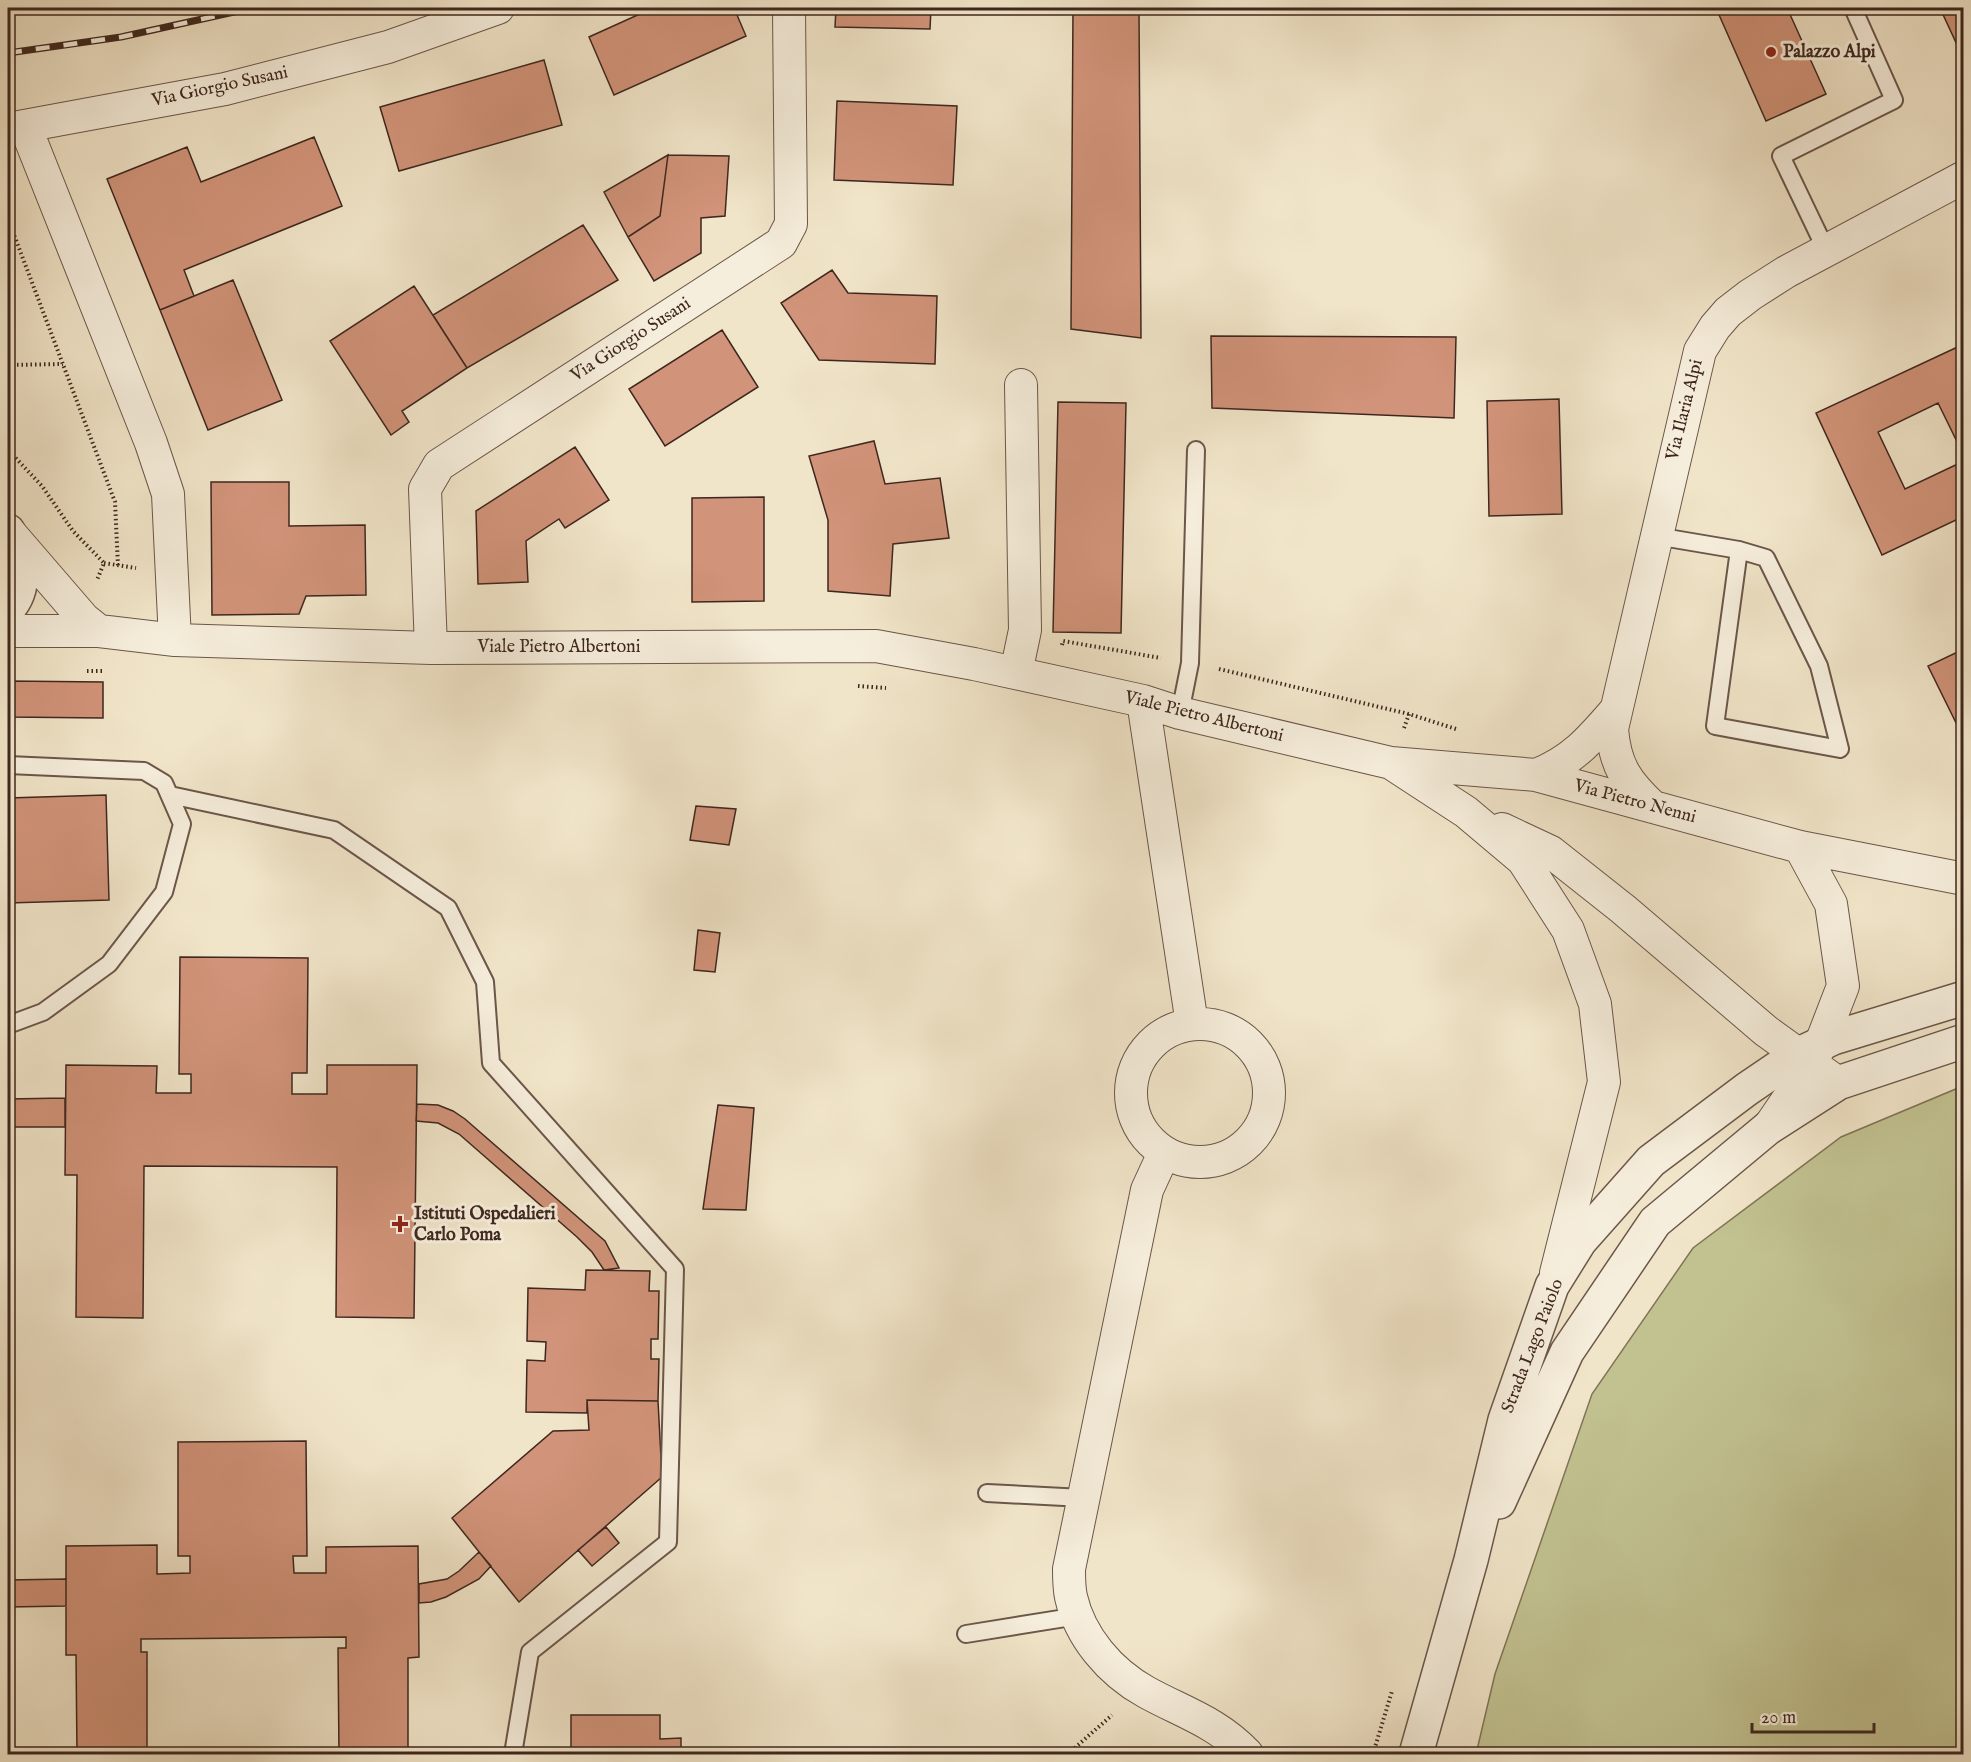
<svg xmlns="http://www.w3.org/2000/svg" width="1971" height="1762" font-family="'IM FELL English',serif">
<style>
.green{fill:#c2c291;stroke:#807458;stroke-width:1.5}
.building{fill:#d19379;stroke:#3e271f;stroke-width:1.5}
.lines{fill:none;stroke-linecap:round;stroke-linejoin:round}
.service-casing{stroke:#6b564a;stroke-width:20}
.minor-casing{stroke:#6b564a;stroke-width:34}
.tertiary-casing{stroke:#6b564a;stroke-width:36}
.path{stroke:#3e271f;stroke-width:4;stroke-dasharray:1.5 3;stroke-linecap:butt}
.service{stroke:#f6eedc;stroke-width:16}
.minor{stroke:#f6eedc;stroke-width:32}
.tertiary{stroke:#f6eedc;stroke-width:33}
.rail-casing{stroke:#3e271f;stroke-width:7}
.rail{stroke:#f6eedc;stroke-width:4.5;stroke-dasharray:14;stroke-linecap:butt}
.poi-dot{fill:#8f2418;stroke:#f6eedc;stroke-width:2}
.labels{text-anchor:middle;dominant-baseline:central;stroke-width:6;stroke-linejoin:round;paint-order:stroke}
.poi-label{font-size:18px;font-weight:bold;fill:#3e271f;stroke:#f6eedc;text-anchor:start}
.street-label{font-size:18px;fill:#3e271f;stroke:#f6eedc}
</style>
<rect width="100%" height="100%" fill="#f1e5c9"/>
<filter id="stains"><feTurbulence type="fractalNoise" baseFrequency=".00333" numOctaves="4"/><feColorMatrix values="0 0 0 0 .2 0 0 0 0 .09 0 0 0 0 .02 0 0 0 .5 -.17"/></filter>
<radialGradient id="worn" r=".72"><stop offset=".6" stop-color="#630" stop-opacity="0"/><stop offset="1" stop-color="#630" stop-opacity=".3"/></radialGradient>
<path class="green" d="M1963,1086V1754H1476L1495,1674L1592,1394L1693,1248L1841,1137Z"/>
<path class="building" d="M653,8H734L746,36L614,95L589,37Z
M836,8H931L930,29L835,27Z
M1073,8H1139L1141,338L1071,329Z
M1716,8H1793L1788,10L1826,94L1766,121Z
M1940,8H1964V60Z
M544,60L562,125L399,171L380,107Z
M837,101L957,106L953,185L834,180Z
M314,137L342,206L184,270L194,296L160,310L107,179L187,147L201,182Z
M668,155L729,156L725,216L701,218V253L654,281L628,237L660,216Z
M668,155L660,216L628,237L604,192Z
M583,225L618,280L467,368L433,315Z
M832,270L848,293L937,296L935,364L819,360L781,303Z
M233,280L282,400L208,430L160,310Z
M414,286L467,368L402,411L409,422L391,435L330,341Z
M722,330L758,387L665,446L629,389Z
M1211,336L1456,337L1454,418L1212,408Z
M1964,344V456L1938,403L1878,432L1905,489L1964,461V532L1958,519L1882,555L1816,413Z
M1559,399L1562,514L1489,516L1487,401Z
M1058,402L1126,403L1121,633L1053,632Z
M874,441L885,484L940,478L949,538L893,544L890,596L828,591V520L809,456Z
M575,447L609,500L565,528L559,519L526,541L528,582L478,584L476,511Z
M211,482H289V526L365,525L366,595L306,596L299,614L212,615Z
M764,497V601L692,602V498Z
M1964,649V739L1928,666Z
M8,681L103,682V718L8,717Z
M106,795L109,900L8,903V798Z
M696,806L736,809L729,845L690,840Z
M698,930L720,933L715,972L694,970Z
M180,957L308,958L307,1073H292V1094H327V1065H417L414,1318L336,1317L337,1167L144,1166L143,1318L76,1317L77,1175H65L66,1065L157,1066L156,1093H191V1074H179Z
M65,1098V1127H8V1099Z
M417,1104L438,1105L453,1111L465,1119L605,1241L619,1268L604,1270L592,1252L577,1237L459,1134L438,1123L416,1121Z
M718,1105L754,1108L746,1210L703,1209Z
M586,1270L650,1271L649,1291H659L658,1339H651V1359H659L658,1401L587,1400V1413L526,1412L527,1360L545,1361L546,1342L527,1341L528,1288L585,1290Z
M587,1400L658,1401L662,1477L519,1602L452,1518L553,1431L589,1430Z
M306,1441L307,1556H293L294,1573H326V1547L418,1546L419,1657L408,1658V1754H339L338,1648H346V1637L141,1639V1652H147V1754H77L76,1655H66V1546L157,1545V1574L190,1573V1556H178V1442Z
M606,1527L619,1543L592,1566L578,1550Z
M479,1552L491,1566L479,1579L446,1597L431,1602L419,1603V1584L447,1579L459,1571Z
M66,1579V1606L8,1607V1580Z
M571,1715H660V1739L681,1738V1754H571Z"/>
<g class="lines">
<defs>
<path id="service" d="M1826,250L1781,156L1894,100L1853,8
M1656,536L1739,550L1766,558L1819,666L1840,749L1715,726L1739,550
M1180,713L1190,663L1196,450
M8,765L144,771L164,783L182,824L164,892L109,964L43,1012L8,1025
M170,795L334,830L448,908L485,982L491,1063L675,1269L668,1542L530,1652L513,1754
M987,1493L1083,1498
M966,1634L1078,1616"/>
<path id="minor" d="M25,126L151,443L168,494L175,640
M8,129L225,89L388,47L498,8
M9,532L84,619L99,631
M8,631H99L175,640L431,648L876,646L974,664L1143,701L1180,713L1391,763L1536,775L1800,847L1964,879
M431,648L425,489L439,465L781,243L791,224L789,8
M1016,673L1025,630L1021,385
M1143,701L1192,1024
M1394,765L1466,812L1523,860L1568,930L1595,1004L1604,1082L1556,1273
M1536,775C1572,761 1590,740 1615,711
M1653,807C1627,783 1615,766 1612,729L1700,351L1715,327L1728,312L1750,295L1786,272L1964,177
M1502,829L1551,852L1623,909L1766,1031L1838,1083
M1131 1093a69 69 0 1 1 138 0a69 69 0 1 1-138 0Z
M1769,1127L1811,1065L1821,1043L1843,986L1831,904L1800,847
M1164,1153L1147,1190L1069,1569C1069,1578 1069,1588 1071,1597C1080,1637 1110,1672 1146,1692C1182,1712 1217,1722 1247,1754"/>
<path id="tertiary" d="M8,531C22,554 28,587 8,609
M1499,1502L1567,1352L1655,1222L1768,1128L1838,1083L1964,1041
M1416,1754L1471,1560L1505,1420L1552,1286L1580,1241L1651,1161L1747,1089L1797,1055L1833,1038L1964,998"/>
</defs>
<use href="#service" class="service-casing"/>
<use href="#minor" class="minor-casing"/>
<use href="#tertiary" class="tertiary-casing"/>
<path class="path" d="M8,219L115,502L118,566
M8,365L63,364
M8,447L11,453L42,486L73,531L104,563L97,580
M104,563L136,568
M1062,645L1063,641L1161,658
M1219,669L1409,714L1456,729
M87,671H104
M858,686L886,688
M1404,728L1409,714
M1068,1754L1112,1715
M1373,1754L1392,1691"/>
<use href="#service" class="service"/>
<use href="#minor" class="minor"/>
<use href="#tertiary" class="tertiary"/>
<defs>
<path id="rail" d="M8,53L121,37L252,8"/>
</defs>
<use href="#rail" class="rail-casing"/>
<use href="#rail" class="rail"/>
</g>
<g class="poi-dot">
<circle cx="1771" cy="52" r="6"/>
<path d="M397 1215h6v6h6v6h-6v6h-6v-6h-6v-6h6z"/>
</g>
<g class="labels">
<g class="poi-label">
<text x="1783" y="52">Palazzo Alpi</text>
<text x="414" y="1214">Istituti Ospedalieri<tspan x="414" dy="21">Carlo Poma</tspan></text>
</g>
<g class="street-label">
<text transform="translate(220 87) rotate(-12)">Via Giorgio Susani</text>
<text transform="translate(631 340) rotate(-33)">Via Giorgio Susani</text>
<text transform="translate(1685 410) rotate(-76)">Via Ilaria Alpi</text>
<text x="559" y="647">Viale Pietro Albertoni</text>
<text transform="translate(1204 717) rotate(14)">Viale Pietro Albertoni</text>
<text transform="translate(1635 802) rotate(15)">Via Pietro Nenni</text>
<text transform="translate(1533 1346) rotate(-69)">Strada Lago Paiolo</text>
</g>
</g>
<rect width="1971" height="1762" fill="none" stroke="#f1e5c9" stroke-width="30"/>
<rect x="9" y="9" width="1953" height="1744" fill="none" stroke="#3e271f" stroke-width="3"/>
<rect x="15" y="15" width="1941" height="1732" fill="none" stroke="#3e271f" stroke-width="1.5"/>
<path d="M1752 1723v9h122v-9" fill="none" stroke="#3e271f" stroke-width="3"/>
<text x="1761" y="1723" font-size="18" fill="#3e271f" stroke="#f6eedc" stroke-width="4.5" paint-order="stroke">20 m</text>
<rect width="100%" height="100%" filter="url(#stains)"/>
<rect width="100%" height="100%" fill="url(#worn)"/>
</svg>
